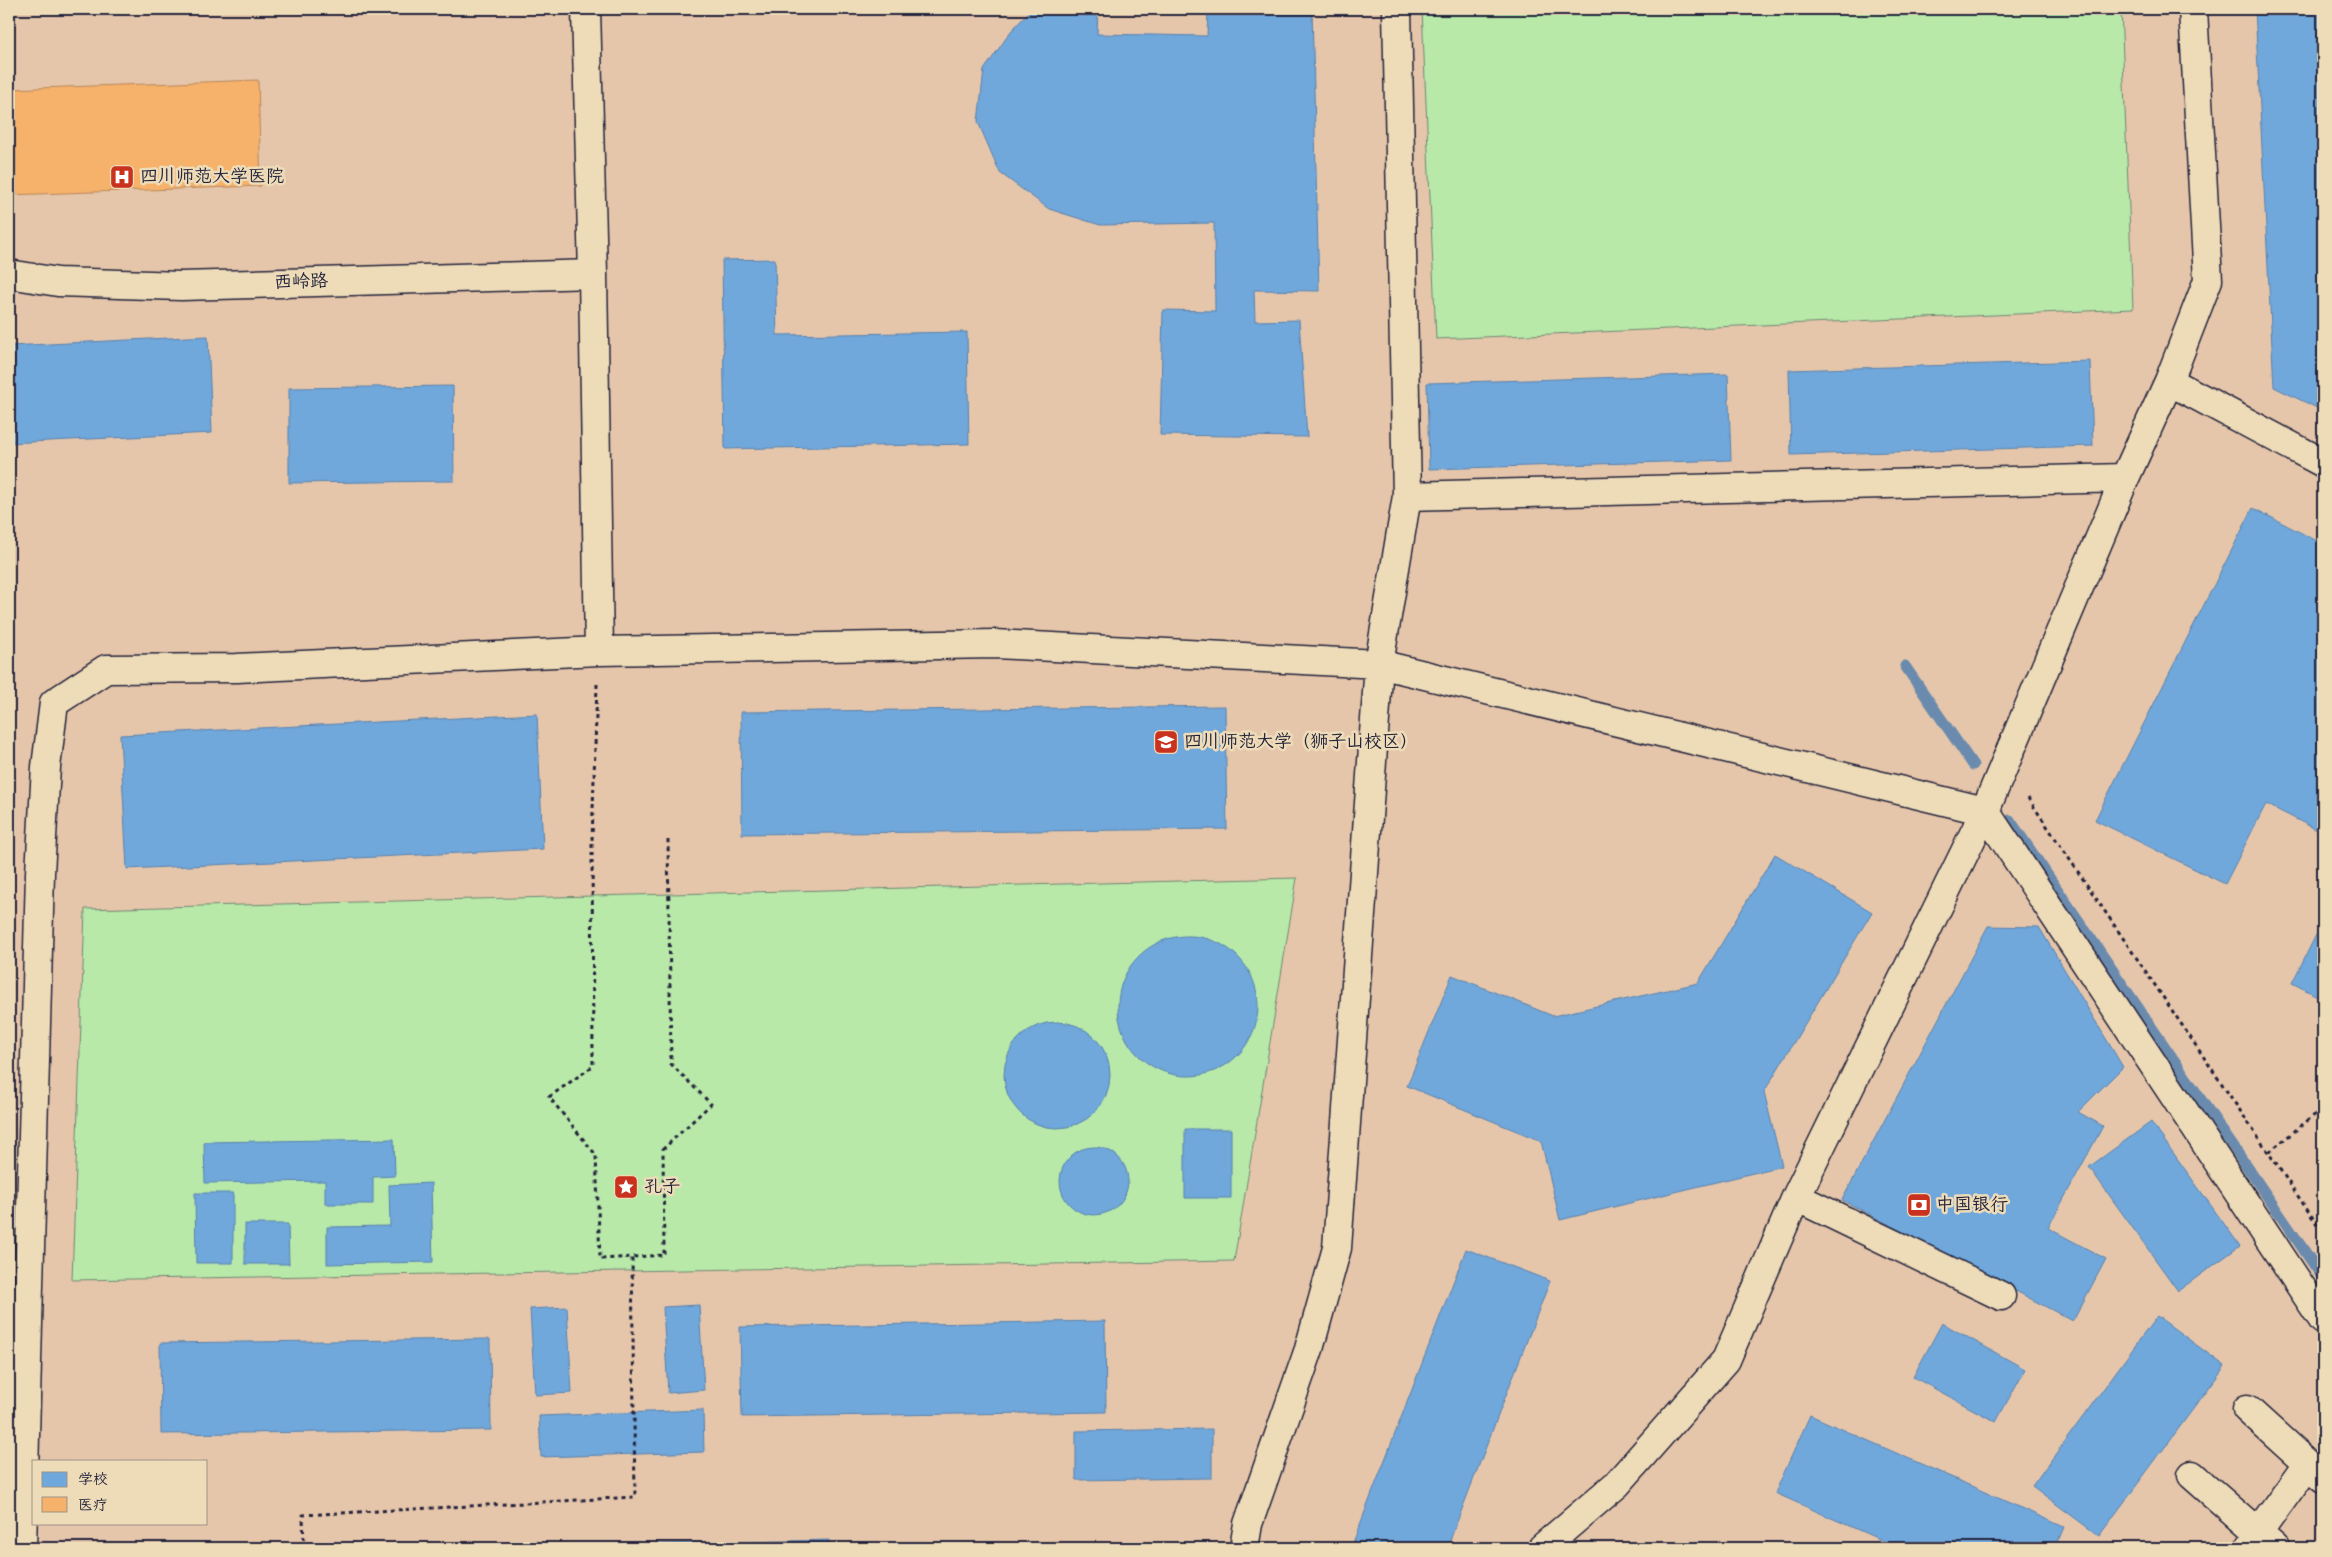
<svg xmlns="http://www.w3.org/2000/svg" width="2332" height="1557" font-family="Mynerve,'LXGW WenKai TC',sans-serif">
<style>
.built{fill:#e6c6aa;fill-rule:evenodd}
.green{fill:#b8e9a9;stroke:#6d8672}
.schools{fill:#6fa8dc;stroke:#5880ac}
.health{fill:#f6b26b;stroke:#b6875d}
.lines{fill:none;stroke-linecap:round;stroke-linejoin:round}
.stream{stroke:#6b8bae;stroke-width:11}
.minor-casing{stroke:#22223b;stroke-width:31}
.path{stroke:#22223b;stroke-width:3;stroke-dasharray:4 4;stroke-linecap:butt}
.minor{stroke:#eedcb9;stroke-width:28}
.labels{text-anchor:middle;dominant-baseline:central;stroke-width:5;stroke-linejoin:round;paint-order:stroke}
.poi-label{font-size:18px;fill:#22223b;stroke:#eedcb9;text-anchor:start}
.street-label{font-size:18px;fill:#22223b;stroke:#eedcb9}
</style>
<rect width="100%" height="100%" fill="#efd6b5"/>
<filter id="ink" filterUnits="userSpaceOnUse"><feTurbulence type="fractalNoise" baseFrequency=".02" numOctaves="2"/><feDisplacementMap in="SourceGraphic" scale="10" xChannelSelector="R" yChannelSelector="G"/><feConvolveMatrix kernelMatrix="1 2 1 2 8 2 1 2 1" color-interpolation-filters="sRGB"/></filter>
<g filter="url(#ink)">
<path class="built" d="M9,9H2323V1548H9ZM34,1461H206V1523H34Z"/>
<path class="green" d="M1422,9H2121L2133,309L1436,339Z
M1297,878L1234,1261L72,1280L85,909Z"/>
<path class="schools" d="M1032,9H1098L1097,34L1207,36L1208,9H1312L1319,291L1254,290L1255,321L1299,320L1307,437L1160,435L1163,310L1215,311L1214,223L1100,225L1049,209L1000,173L978,122L984,70L1011,31Z
M2255,9H2323V411L2274,387Z
M775,259L777,335L967,332L969,444L725,449L722,260Z
M208,336L212,433L9,443V346Z
M2090,361L2093,446L1791,455L1789,370Z
M1728,374L1731,460L1429,469L1427,383Z
M453,386L454,481L289,483V388Z
M2253,508L2323,544V833L2266,804L2225,884L2095,820Z
M1225,706L1227,829L742,834L741,712Z
M537,714L543,849L127,869L120,735Z
M1775,854L1872,912L1764,1092L1782,1166L1560,1220L1541,1141L1407,1086L1452,975L1553,1016L1698,983Z
M2323,921V999L2292,983Z
M1988,926L2039,927L2123,1067L2078,1112L2103,1126L2048,1228L2106,1259L2073,1321L1842,1200Z
M1118 1006a70 70 0 1 1 140 0a70 70 0 1 1-140 0Z
M1004 1075a53 53 0 1 1 106 0a53 53 0 1 1-106 0Z
M2151,1122L2240,1246L2178,1291L2089,1167Z
M1185,1129H1231V1198H1185Z
M394,1139L395,1176L373,1177V1204H325V1181L205,1183L204,1142Z
M1060 1181a34 34 0 1 1 68 0a34 34 0 1 1-68 0Z
M431,1183L433,1262L327,1264V1227L390,1226L389,1185Z
M195,1193H233V1263H196Z
M245,1224H288L289,1264H245Z
M1466,1249L1550,1281L1447,1548H1351Z
M699,1305L704,1390L668,1393L663,1307Z
M567,1307L572,1393L535,1395L530,1309Z
M2157,1316L2225,1366L2099,1536L2032,1486Z
M1105,1321L1106,1412L742,1417L740,1327Z
M1942,1323L2025,1369L1996,1422L1913,1377Z
M490,1339L491,1430L161,1434L160,1343Z
M703,1410L704,1452L541,1457L539,1416Z
M1810,1415L2064,1527L2055,1548H1899L1775,1493Z
M1212,1429V1478L1076,1480V1431Z
M829,1540V1548H485Z"/>
<path class="health" d="M258,80L261,186L9,195V89Z"/>
<g class="lines">
<path class="stream" d="M1905,666L1973,765
M2010,820L2323,1278"/>
<defs>
<path id="minor" d="M586,9L593,274L599,651
M9,274L58,282L181,286L593,274
M2169,381L2323,463
M1407,496L2125,478
M1796,1197L2001,1296
M2247,1409L2323,1478
M2192,1475L2275,1548
M2248,1547L2307,1465
M22,1548L40,873L46,767L54,703L106,669L237,668L599,651L995,644L1379,664L1985,811L2323,1320
M1244,1548L1248,1524L1309,1349L1337,1248L1379,664L1407,496L1397,9
M1542,1548L1617,1484L1726,1360L1796,1197L1985,811L2125,478L2169,381L2208,280L2193,9"/>
</defs>
<use href="#minor" class="minor-casing"/>
<path class="path" d="M597,684L592,841L593,1066L549,1097L596,1155L600,1259L664,1255L663,1149L711,1104L671,1064L668,840
M2028,798L2323,1233
M2269,1152L2323,1108
M304,1548L303,1515L635,1497L632,1257"/>
<use href="#minor" class="minor"/>
</g>
</g>
<defs>
<symbol id="hospital-square" viewBox="-11 -11 22 22"><rect x="-9" y="-9" width="18" height="18" rx="4" fill="#c8321e" stroke="#eedcb9"/><path d="M-5-5h3v3.5h4V-5h3V5h-3V1.5h-4V5h-3Z" fill="#fff"/></symbol>
<symbol id="university-square" viewBox="-11 -11 22 22"><rect x="-9" y="-9" width="18" height="18" rx="4" fill="#c8321e" stroke="#eedcb9"/><path d="M0-5L7-2L0 1L-7-2ZM-4 1L0 2.5L4 1V4Q0 6-4 4Z" fill="#fff"/></symbol>
<symbol id="sight-square" viewBox="-11 -11 22 22"><rect x="-9" y="-9" width="18" height="18" rx="4" fill="#c8321e" stroke="#eedcb9"/><path d="M0-6L1.8-2.2L6-1.7L2.9 1.2L3.7 5.4L0 3.3L-3.7 5.4L-2.9 1.2L-6-1.7L-1.8-2.2Z" fill="#fff"/></symbol>
<symbol id="bank-square" viewBox="-11 -11 22 22"><rect x="-9" y="-9" width="18" height="18" rx="4" fill="#c8321e" stroke="#eedcb9"/><path d="M-6-4H6V4H-6ZM0-2.3a2.3 2.3 0 1 0 0 4.6a2.3 2.3 0 1 0 0-4.6Z" fill="#fff"/></symbol>
</defs>
<g fill-rule="evenodd">
<use href="#hospital-square" x="108" y="163" width="28" height="28"/>
<use href="#university-square" x="1152" y="728" width="28" height="28"/>
<use href="#sight-square" x="612" y="1173" width="28" height="28"/>
<use href="#bank-square" x="1905" y="1191" width="28" height="28"/>
</g>
<g class="labels">
<g class="poi-label">
<text x="140" y="177">四川师范大学医院</text>
<text x="1184" y="742">四川师范大学（狮子山校区）</text>
<text x="644" y="1187">孔子</text>
<text x="1936" y="1205">中国银行</text>
</g>
<g class="street-label">
<text transform="translate(301 282) rotate(-2)">西岭路</text>
</g>
</g>
<rect width="2332" height="1557" fill="none" stroke="#eedcb9" stroke-width="30"/>
<rect x="15" y="15" width="2302" height="1527" fill="none" stroke="#22223b" stroke-width="2" filter="url(#ink)"/>
<rect x="32" y="1460" width="175" height="65" fill="#eedcb9" stroke="#9c9287"/>
<rect x="42" y="1472" width="25" height="15" fill="#6fa8dc" stroke="#9c9287"/>
<text x="78" y="1484" font-size="15" fill="#22223b">学校</text>
<rect x="42" y="1497" width="25" height="15" fill="#f6b26b" stroke="#9c9287"/>
<text x="78" y="1510" font-size="15" fill="#22223b">医疗</text>
</svg>
